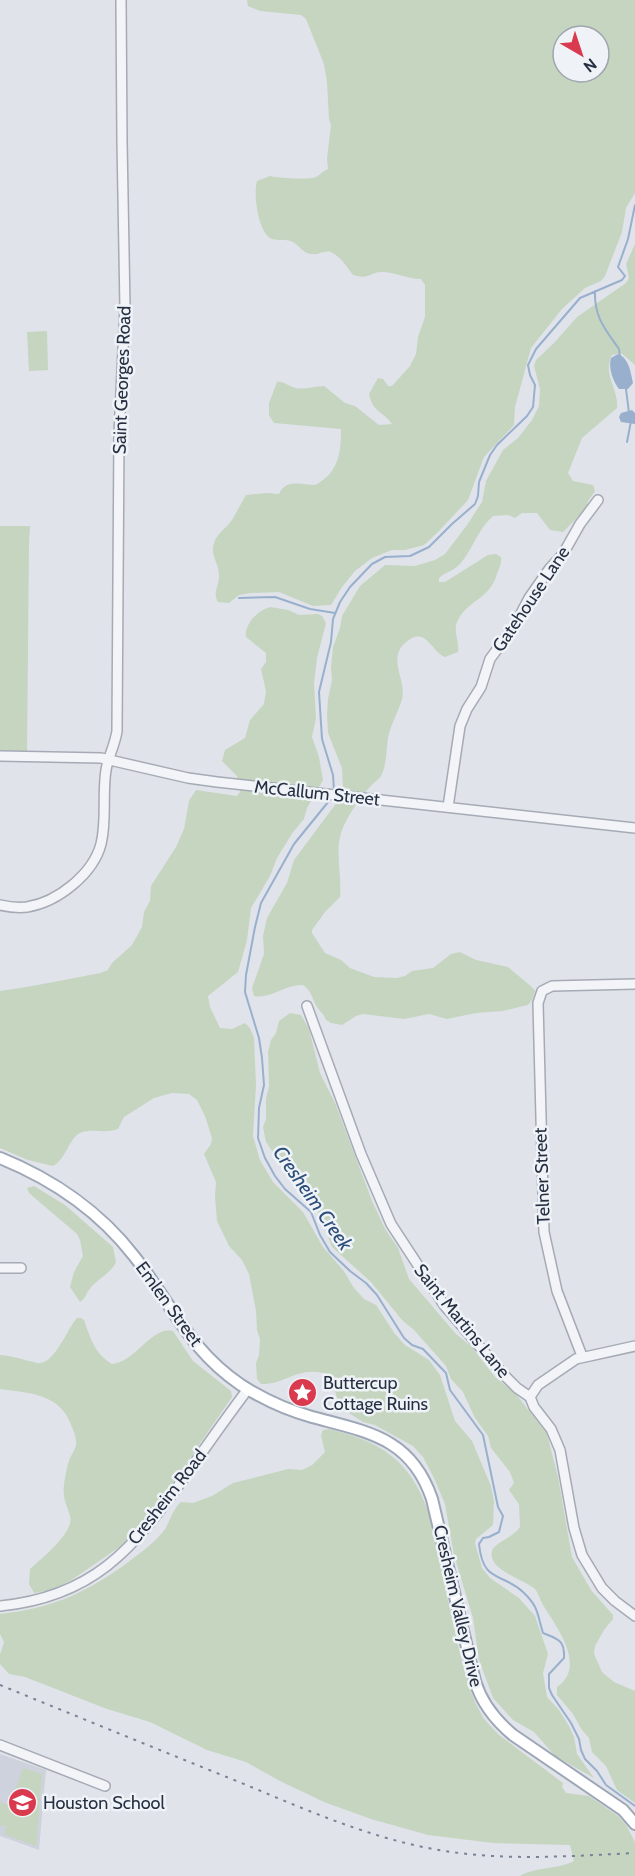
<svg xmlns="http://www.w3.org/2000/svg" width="635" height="1876" font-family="Cabin,sans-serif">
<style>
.built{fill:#ced2dc}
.green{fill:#c5d5c0;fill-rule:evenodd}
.water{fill:#98b0cd}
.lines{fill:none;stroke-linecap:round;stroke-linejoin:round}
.stream{stroke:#98b0cd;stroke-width:2}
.minor-casing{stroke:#a5aab5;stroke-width:12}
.major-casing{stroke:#9ea7b7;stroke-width:14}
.minor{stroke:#f3f4f8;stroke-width:9}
.major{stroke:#fff;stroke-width:10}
.rail{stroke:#788295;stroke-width:2;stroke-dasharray:3 6;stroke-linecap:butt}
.labels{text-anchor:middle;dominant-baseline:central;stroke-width:5;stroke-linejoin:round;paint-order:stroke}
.street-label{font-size:18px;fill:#273043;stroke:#eff3f7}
.poi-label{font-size:18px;fill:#273043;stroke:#eff3f7;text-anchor:start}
.water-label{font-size:20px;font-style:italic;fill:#2d4e7a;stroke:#eff3f7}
</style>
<rect width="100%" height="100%" fill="#e0e3ea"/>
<path class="built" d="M0,1754L46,1770L39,1850L0,1836Z"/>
<path class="green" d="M247,0H635V193L626,208L622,232L605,276L601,281L585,288L562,309L531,348L515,407L514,425L484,457L468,500L439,531L424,545L405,550H392L372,558L355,571L342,587L331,605L313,606L279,592L251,593L239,595L229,603L218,602C212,592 220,585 219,575C219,565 212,557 213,547C215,534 226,529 232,520C237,512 241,503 246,495L267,493L279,494C286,478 302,485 315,485C339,473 341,452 341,429L274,423L269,415V403L277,382C284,381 288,386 295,388C306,390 315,386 324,386L345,403L355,406L379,425L392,424C383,411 373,413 369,394L378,378L383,379L388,386H392L410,366L416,354L418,337L425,317V285L421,279C407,279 395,272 382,272C369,272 370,280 353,275C347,267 341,257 331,252C324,250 319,255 313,254C303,254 300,246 293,242C286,238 277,242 270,238C258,230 253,194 257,181L270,176C277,178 310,180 316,177C320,175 323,171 328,169L327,159L331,125L329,119L327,82L324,64L306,19L301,15L260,11L248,6ZM563,36H599V72H563Z
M635,244V365L621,353L612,355C602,375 619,388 617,408L582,438L568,473L573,481L593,485L595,491L588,501L586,509L563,532L550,530L537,513H522L515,518L508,515L493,516C477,530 473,549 460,564C454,571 445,572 439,578V582H445L488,555L496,554L501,557C502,563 499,568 497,574C490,599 468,600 458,620C452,631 460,642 458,652L445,657C431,652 426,624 405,643C387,659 407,681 402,699C398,713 391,723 388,738C386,750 387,762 382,774C380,779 374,782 370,787C360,797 345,820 341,833C335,852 342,877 340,897L325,912L312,930V933L325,953L341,960L350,968L374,977L397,978L405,976L412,971L433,968L451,954L460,952L476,960L508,967L533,988L535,991L532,1000L528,1005L503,1011L476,1013L447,1019L429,1014L404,1019L363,1014L356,1016L342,1025L331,1023L326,1020C324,1014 321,1013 317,1007C312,999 312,991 303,985C286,984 271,999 254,996L252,988L264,954L263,936L267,918L287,883L294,860L335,805L343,787L342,768L328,733L327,715L328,699L332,680L331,668L333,647L340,628L342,616L360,586L385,565L415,566L435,560L445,554L467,525L482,502L486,481L503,450L518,438L532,420L539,406L540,389L534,366L536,360L554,343L577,317L626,283L629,278L626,264Z
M47,331L48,370L29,371L27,332Z
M0,526H30L29,544L27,752L0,751Z
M271,607L288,610L299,615L318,614L322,616L326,623L317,658L314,683L316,718L312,737L319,757L323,780L307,808L304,819L293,832L277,858L270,876L251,908L247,940L238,972L208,996L210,1007L220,1028L232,1029L245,1023L250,1028L254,1038L256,1085L253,1136L260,1160L273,1182L303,1212L323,1247L343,1270L354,1288L364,1299L376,1305L395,1334L405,1345L429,1360L440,1375L455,1421L472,1441L491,1486L494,1501L493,1525L476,1539L475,1543L482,1568L490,1578L519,1598L535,1616L548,1654L543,1673L547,1697L559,1710L569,1726L574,1737L577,1754L594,1778L555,1756L534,1732L513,1720L493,1698L479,1660L473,1618L454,1555L445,1504L434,1478L423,1457L413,1446L375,1425L363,1422L349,1413L338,1401L332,1380L327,1374C298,1365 285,1385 261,1384L257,1379L256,1363L259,1355L260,1339L257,1330L256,1311L249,1274L242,1260L229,1246L217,1221L215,1197L216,1182L204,1154L211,1144L212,1138L205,1116L197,1100L189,1094L172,1093L154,1098L124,1117L118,1129C105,1134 92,1128 80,1133C70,1137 66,1159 53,1166L28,1160L0,1148V991C29,987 57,981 85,976C94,974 100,974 108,970L112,963L132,945L142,927L144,912L150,901L151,886L176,847L184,829L189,801L196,790L237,796L240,792L237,776L222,761L225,750L245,738L250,720L264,704L266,691L261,669L266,662V653L246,637C244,624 259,609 271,607Z
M290,1013L301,1015L309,1029L320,1073L335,1103L372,1201L385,1229L398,1248L409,1279L456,1334L471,1346L495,1377L515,1393L547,1434L558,1477L572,1557L591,1590L613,1615V1619L604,1630L595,1646L594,1654L602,1672L614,1682L635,1691V1803L617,1790L606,1766L592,1752L589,1738L582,1730L573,1714L557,1695V1687C587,1666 557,1628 543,1605C540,1600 539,1594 535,1589C524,1579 487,1570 492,1551C494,1543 514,1537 520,1527L519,1504L509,1490L514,1483L510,1472L491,1448L488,1436L475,1418L463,1392L451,1379L446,1366L414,1330L402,1320L371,1282L332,1247L320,1215L309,1199L305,1181L299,1171L278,1160L266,1142L263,1127L266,1119V1099L269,1086L268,1052L271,1040L276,1033L279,1021Z
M34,1186L65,1205L113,1247L116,1262C110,1275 96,1279 89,1290C85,1295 86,1298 80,1302L70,1287L74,1272L83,1256L80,1240L77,1234L29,1193L27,1188Z
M77,1318H81L84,1320C91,1339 94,1353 112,1364C136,1362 151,1326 173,1331L193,1361L231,1391L232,1397L152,1513L134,1533L121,1546L70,1581L52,1590L34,1593L29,1584L30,1569C41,1559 75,1532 70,1516C67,1505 62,1498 64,1485C65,1476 67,1466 70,1458C72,1454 75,1450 76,1445C77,1439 74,1432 72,1427C61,1394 31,1393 0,1389V1355C13,1356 25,1360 37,1363C54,1366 67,1329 77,1318Z
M329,1429C380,1441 410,1460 428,1511L459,1649L470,1690L476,1704L484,1719L499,1735L563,1783L562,1787L566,1793L589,1796L618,1816L626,1825L635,1842V1876H520C537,1866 557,1870 574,1861L570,1845L493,1843L428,1835L371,1819L324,1802L280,1781L246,1762L207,1750L150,1722L107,1709L25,1677L9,1674L0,1664V1655L4,1642L0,1634V1614C52,1608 81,1595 123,1566C136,1556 151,1546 162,1533C170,1524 171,1511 181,1502L193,1503L212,1496L233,1483L288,1469L302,1470L312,1465L325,1452L321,1436L323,1430Z
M23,1768L42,1774L36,1846L4,1834L6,1826H0V1802L10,1806Z"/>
<path class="water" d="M618,354C629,358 631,373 633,383L628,389H619C613,381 608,368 611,358Z
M632,410L635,413V424L621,422L619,417L621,413Z"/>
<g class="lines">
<path class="stream" d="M595,291C594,317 605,329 619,349L620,357
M626,389L629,413
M627,442L631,421
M239,598L275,597L310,609L335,613
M334,791L333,775L322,739L319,692L331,642L333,619L340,602L350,587L372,564L385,557L410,556L429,547L452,524L475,504L478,496L479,482L490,455L497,445L527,416L533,407L535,385L530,375L528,365L536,349L580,298L622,280L625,276L618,267L628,239L635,205
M333,796L294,844L261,903L255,927L246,975L245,992L259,1038L262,1058L264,1085L259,1108L258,1138L265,1158L275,1176L285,1189L311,1212L320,1235L330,1252L350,1271L366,1283L377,1295L404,1338L412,1345L423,1349L446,1373L450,1390L483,1435L498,1507L503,1516L499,1532L489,1537L483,1538L479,1544C483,1584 502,1572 523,1592C539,1607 537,1614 543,1633C557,1639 565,1639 564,1658L549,1674V1688L552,1695L571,1723L579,1739L581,1750L585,1759L597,1771L606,1785L635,1806"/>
<defs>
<path id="minor" d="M0,756L101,758L188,778L217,782L635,828
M448,807L460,726L467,709L481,687L490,659L515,625L529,598L550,568L563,554L580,524L598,500
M0,905C9,907 18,908 27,907C58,902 93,874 101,844C107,820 102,795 106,770C108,757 115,745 117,731L119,434L125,308L122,141L121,0
M307,1006L361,1154L391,1224L444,1305L504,1375L517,1388L530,1397L534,1407L551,1429L560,1450L574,1528L582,1555L602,1588L615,1601L635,1616
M0,1268H21
M582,1356L557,1291L544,1232L538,1003L542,991L552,986L635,984
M530,1397L538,1385L576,1359L635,1346
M0,1606C93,1597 133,1549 184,1478C205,1448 226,1418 248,1389
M0,1745L105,1786"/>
<path id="major" d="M0,1158C52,1179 100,1212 134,1256C172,1304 188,1349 241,1385C263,1399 287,1410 312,1417C367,1432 411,1437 432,1499L475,1681C482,1704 495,1720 513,1735L623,1810L635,1824"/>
</defs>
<use href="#minor" class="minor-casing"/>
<use href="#major" class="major-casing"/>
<use href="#minor" class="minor"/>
<use href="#major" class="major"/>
<path class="rail" d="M0,1685C81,1718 162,1751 244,1784C309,1811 374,1840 445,1851C508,1861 571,1856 635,1853"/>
</g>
<defs>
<symbol id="sight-disc" viewBox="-11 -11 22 22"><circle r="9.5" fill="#da3a4e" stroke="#eff3f7"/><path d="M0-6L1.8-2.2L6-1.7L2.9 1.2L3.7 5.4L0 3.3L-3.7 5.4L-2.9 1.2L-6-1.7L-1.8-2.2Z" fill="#fff"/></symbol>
<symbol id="school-disc" viewBox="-11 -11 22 22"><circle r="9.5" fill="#da3a4e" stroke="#eff3f7"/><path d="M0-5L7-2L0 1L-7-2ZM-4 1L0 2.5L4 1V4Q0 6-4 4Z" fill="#fff"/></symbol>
</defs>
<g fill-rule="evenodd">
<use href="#sight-disc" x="286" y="1376" width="33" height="33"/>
<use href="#school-disc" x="6" y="1786" width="33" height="33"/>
</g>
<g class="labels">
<g class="street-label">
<text transform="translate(122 380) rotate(-88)">Saint Georges Road</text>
<text transform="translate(531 599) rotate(-56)">Gatehouse Lane</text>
<text transform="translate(317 793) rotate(6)">McCallum Street</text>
<text transform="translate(542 1176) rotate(-92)">Telner Street</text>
<text transform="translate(169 1304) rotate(54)">Emlen Street</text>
<text transform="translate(462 1321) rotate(51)">Saint Martins Lane</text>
<text transform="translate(167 1497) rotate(-52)">Cresheim Road</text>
<text transform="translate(458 1606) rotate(77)">Cresheim Valley Drive</text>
</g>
<g class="poi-label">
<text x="323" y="1383">Buttercup<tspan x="323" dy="21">Cottage Ruins</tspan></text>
<text x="43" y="1803">Houston School</text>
</g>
<g class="water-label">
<text transform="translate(313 1198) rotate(55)">Cresheim Creek</text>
</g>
</g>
<g transform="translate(581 54) rotate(141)"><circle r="28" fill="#eff3f7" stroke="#9fa5af" stroke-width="1.5"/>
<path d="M0-4.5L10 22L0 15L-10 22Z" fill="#da3a4e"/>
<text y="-9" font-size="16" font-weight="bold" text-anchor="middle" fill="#273043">N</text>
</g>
</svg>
